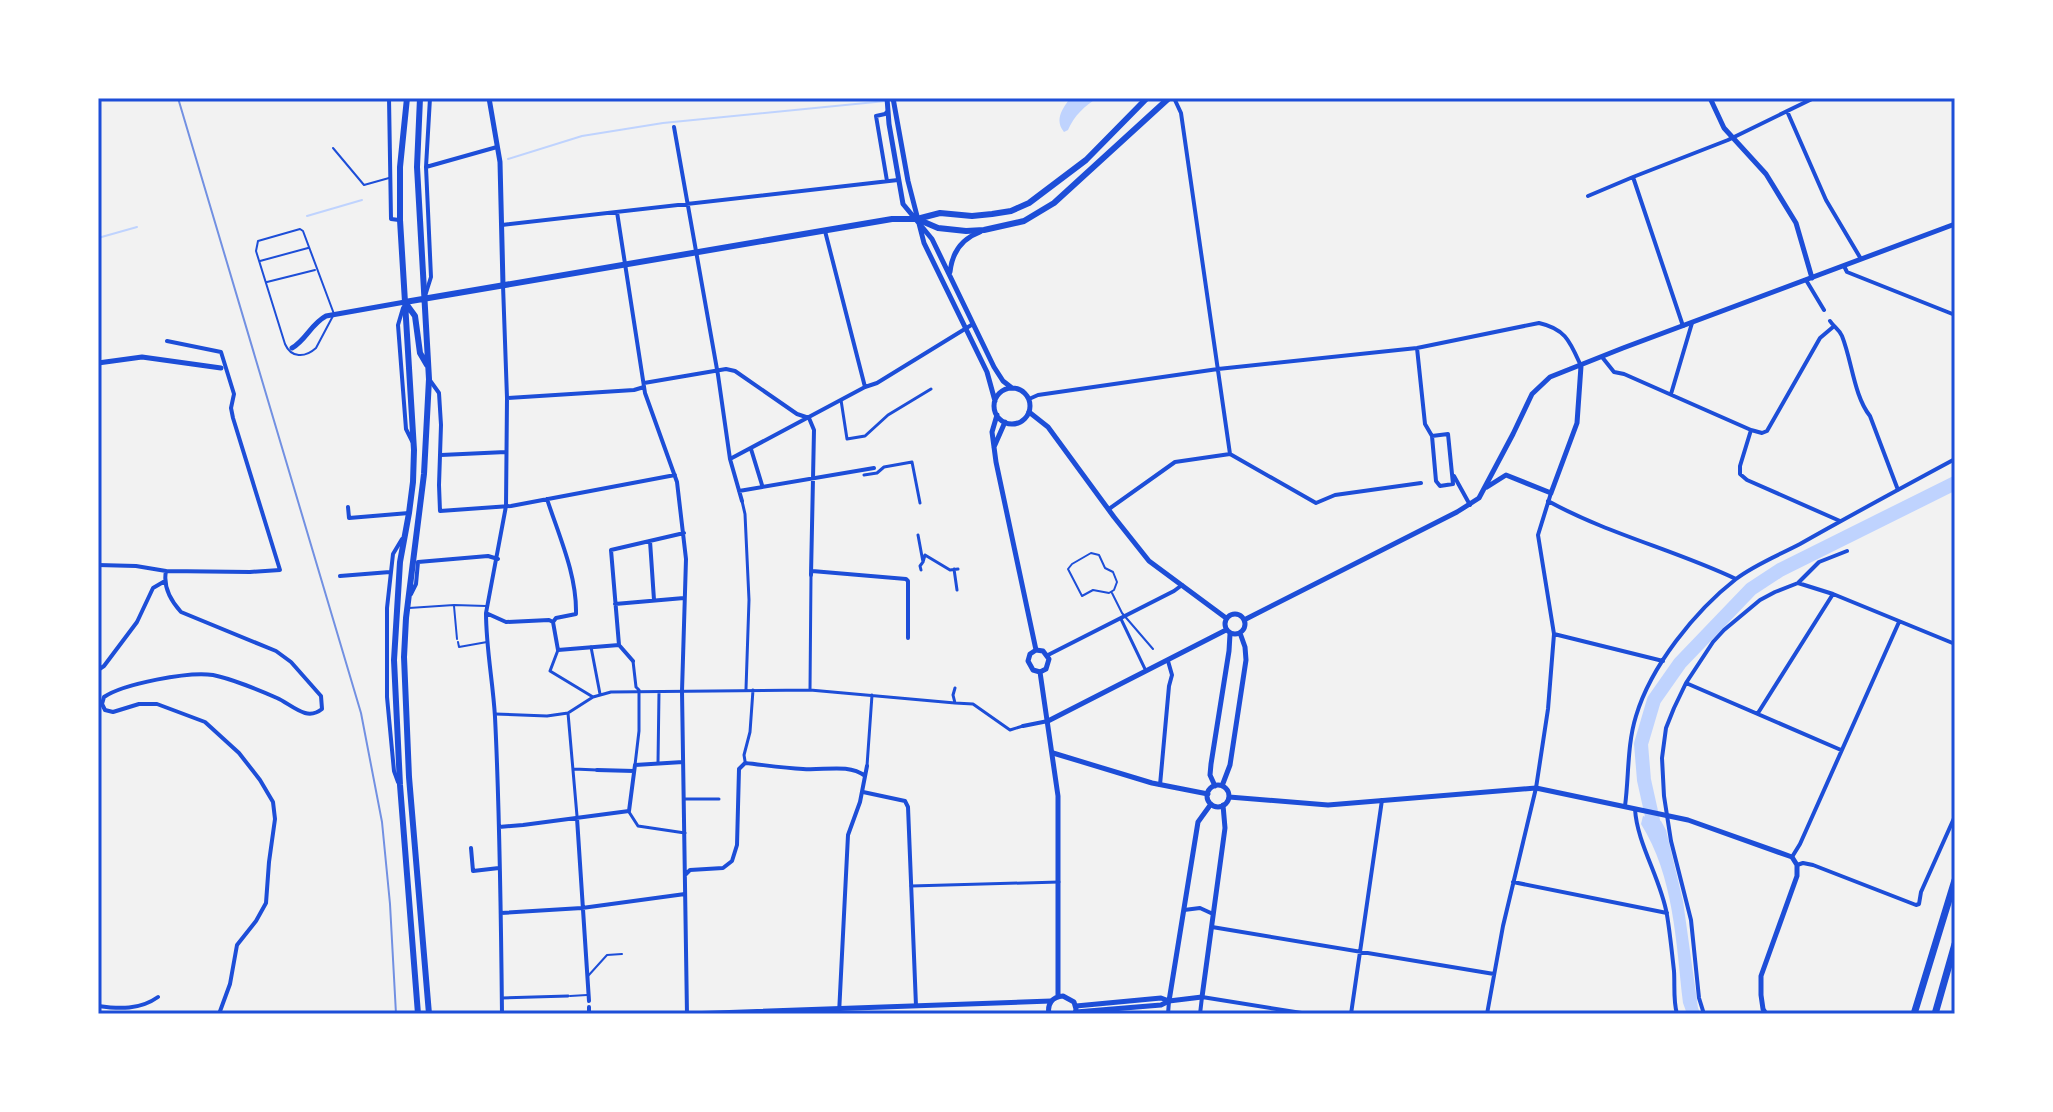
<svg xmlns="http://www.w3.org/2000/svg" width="2053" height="1112" font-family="Merriweather,serif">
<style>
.water{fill:#bfd3fe}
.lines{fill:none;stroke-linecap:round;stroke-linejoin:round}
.stream{stroke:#bfd3fe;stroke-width:2}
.river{stroke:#bfd3fe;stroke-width:14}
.service{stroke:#1d4ed8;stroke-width:2}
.pedestrian{stroke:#1d4ed8;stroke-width:3}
.minor{stroke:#1d4ed8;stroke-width:4}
.tertiary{stroke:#1d4ed8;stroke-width:5}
.secondary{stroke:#1d4ed8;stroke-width:5}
.primary{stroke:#1d4ed8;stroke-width:6}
.motorway{stroke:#1d4ed8;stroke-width:7}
.rail{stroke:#7290e2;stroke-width:2}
.neatline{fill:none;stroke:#1d4ed8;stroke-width:3}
</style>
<rect width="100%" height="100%" fill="#f2f2f2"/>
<path class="water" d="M1085,98H1098C1085,105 1074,116 1068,130L1064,132C1055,121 1061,111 1068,101Z
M1643,816L1661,821L1666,830L1683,901L1698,1008L1701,1014H1687L1683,1003C1676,943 1674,876 1641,824Z"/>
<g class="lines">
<path class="stream" d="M508,159L582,136L663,123L916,98
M307,216L362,200
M98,238L137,227"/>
<path class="river" d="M1656,834L1644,780L1641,744L1654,700L1680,663L1751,589L1780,570L1955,483"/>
<path class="service" d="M333,148L364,185L389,178
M300,229L303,231L334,314L316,348C305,358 291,358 285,344L256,251L258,241Z
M260,261L308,248
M267,282L315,270
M1091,553L1099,555L1105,568L1113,572L1117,582L1114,590L1109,593L1093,590L1082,596L1068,569L1072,564Z
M1112,593L1122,613L1153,649
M454,606L457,639
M409,608L454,605L486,606
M458,642L459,647L487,642
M588,976L607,955L622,954
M570,996L587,995"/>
<path class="pedestrian" d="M841,400L847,439L865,436L888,415L931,389
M864,475L877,473L884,467L912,462L920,503
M742,501L745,514L749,600L746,689
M918,535L923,562L925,555L950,570L958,569
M954,569L957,590
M921,570L920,566L923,562
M1121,619L1145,669
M591,647L600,694
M558,650L550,671L593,697
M633,661L636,687L639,690V731L635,765
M955,688L953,695L955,703
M810,690L811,575
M568,713L577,816
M495,714L547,716L568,713L593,697L611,692L810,690L955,703L973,704L1010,730L1023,726
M745,761L744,755L750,732L753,690
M658,763L659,692
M867,766L872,695
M574,769L597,770
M685,799H719
M629,812L638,826L685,833
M911,886L1059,882
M502,998L568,996"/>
<path class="minor" d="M389,98L391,219L399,220
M1174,98L1181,113L1230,454
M1787,111L1826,200L1861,259
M887,112L885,114L876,116L887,181
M674,127L718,375L730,459L742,501
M426,167L497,147
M1633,177L1728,140L1814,98
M1588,196L1633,177L1683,326
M617,212L645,393L677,482L686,559L682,691L687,1014
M502,225L898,180
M825,231L865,387
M1844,266L1847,272L1955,315
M1806,280L1824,310
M425,296L431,277L426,167L430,98
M403,308L398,325L406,429L412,441
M1830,321C1834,327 1839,329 1842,336C1852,361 1854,396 1870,416L1898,490
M1417,348L1425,424L1432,436L1436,481L1440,486L1453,484L1448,434L1432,436
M1602,357L1614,372L1624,374L1751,430L1762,433L1767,431L1820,338L1833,327
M429,379L439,393L441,425L439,485L440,511L511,506L675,475
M644,383L726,369L735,371L797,414L809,418L814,430L811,575
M1671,394L1692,323
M507,398L634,390L644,387
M1029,399L1038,395L1218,369L1417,348L1539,323C1566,329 1570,342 1581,366
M1751,430L1740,466V474L1747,480L1840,521
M751,449L762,485
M441,455L506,452
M730,459L865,387L877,383L973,324
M1454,476L1470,505
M739,491L874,468
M547,499C559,536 577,575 576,614L556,618L553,622
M1548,501C1608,534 1675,550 1736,579
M348,507L349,518L409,513
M1109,509L1175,462L1230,454L1316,503L1335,495L1421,483
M650,541L654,600
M98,565L136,566L166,571L250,572L280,570L233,418L231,408L234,394L221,352L167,341
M166,571C163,586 171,601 181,612L276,651L291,662L321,696L322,709C317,713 312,715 305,713C295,710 286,702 277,698C262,691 229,678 213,675C189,671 123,684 104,697L102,704L105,710L113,712L139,704H157L205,722L239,753L260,780L273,802L275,819L269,862L266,903L256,921L237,945L230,984L219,1014
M812,571L906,579L908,581V638
M340,576L390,572
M1798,583L1833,594L1955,644
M411,594L416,584L418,562L488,556L498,559
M615,604L684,598
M486,613L506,622L549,620L553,622
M553,622L558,650L619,645L611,550L684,533
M1554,634L1663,661
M619,645L633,661
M1048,655L1174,591L1182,585
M98,670L104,666L137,622L153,588L165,581
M1686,683L1841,750
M1758,713L1833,594
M1023,726L1048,721
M597,770L634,771
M398,782L394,771L387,697V608L393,554L402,539
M1160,785L1169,686L1172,675L1168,661
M863,792L905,801L908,807L916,1006
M1625,806C1629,776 1627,745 1636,716C1651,666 1695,611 1736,579C1754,565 1779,555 1800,544C1851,515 1903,487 1955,459
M1635,809C1637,844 1661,879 1667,915C1670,933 1672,953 1674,971C1675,986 1673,1000 1677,1014
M577,818L589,1001
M499,827L523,825L629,811L635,765L683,762
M471,848L473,871L499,868
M1792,857L1800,844L1899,622
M1797,865L1803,863L1813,865L1916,905L1919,904L1921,892L1955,816
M685,875L690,870L723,868L732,861L737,845L739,769L745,763C764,765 783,768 803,769C823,771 848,763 865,776
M1513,882L1667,913
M1184,910L1200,908L1213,914
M501,913L582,908L685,894
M1212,927L1494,974
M98,1006C119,1009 140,1010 158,997
M589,1007V1014
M502,1014C501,915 500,816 495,717C493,682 486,648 486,613L506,506L507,398L503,285
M839,1014L848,835L860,802L867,766
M1168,1014L1169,1001
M1200,1014L1202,997L1308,1014
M1351,1014L1382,800
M1487,1014L1503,926L1536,788L1548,709L1554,634L1538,535L1551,493
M1704,1014L1699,998L1691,920L1671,841L1664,796L1662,758L1666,728L1674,708L1686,683L1713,642L1724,630L1760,600L1775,592L1798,583L1819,562L1847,551"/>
<path class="tertiary" d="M291,98H293
M489,98L500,162L503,285
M1710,98L1724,128L1766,174L1796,223L1812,278
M1029,412L1048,427L1114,517L1149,561L1226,618
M1487,487L1506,475L1551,493L1577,423L1581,366
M1225 624a10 10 0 1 1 20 0a10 10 0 1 1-20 0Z
M1244,620L1457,512L1479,498L1513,434L1532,394L1550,377L1623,348L1955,224
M1048,721L1226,630
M1053,753L1152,783L1208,794
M1207 796a11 11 0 1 1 22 0a11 11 0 1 1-22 0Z
M1215,786L1210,775L1211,764L1229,651L1230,634
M1222,786L1230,765L1246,660L1245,647L1240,633
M1229,797L1328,805L1536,788L1688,820L1792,857L1797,865V876L1761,976V995L1763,1009L1766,1014
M1169,1001L1198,822L1211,804
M1076,1006L1161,998L1169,1001
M1076,1012L1161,1005L1169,1001L1202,997L1225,828L1223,805
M688,1014L1051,1001"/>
<path class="secondary" d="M887,98L889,124L903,204L932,239L994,367L1003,381L1012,388
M893,98L908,181L924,243L987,372L995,401
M950,272C952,253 961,239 980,232
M292,348C306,340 311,324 326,316L405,302
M98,363L142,357L221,368
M994 406a18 18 0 1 1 36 0a18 18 0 1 1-36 0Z
M997,415L992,432L996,462L1036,650
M994,447L1005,422
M1036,650L1043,651L1049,659L1046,669L1040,672
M1036,650L1030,654L1028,661L1033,670L1040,672
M1040,672L1058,796V996
M1049,1014C1047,1004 1052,997 1063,996L1074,1002L1076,1009L1075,1014"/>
<path class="primary" d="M407,98L400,167V220L414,450L413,482L409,513L400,562L394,660L400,785L418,1014
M420,98L417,167L429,379L424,474L406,618L404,657L409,777L429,1014
M917,219L938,228L966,231L984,230L1024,221L1054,203L1169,98
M405,302L892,219H917L940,213L972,216L992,214L1011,211L1029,203L1086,160L1147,98
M407,305L415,316L420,353L427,365"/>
<path class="motorway" d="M1914,1014L1955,880
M1935,1014L1955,944"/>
<path class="rail" d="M178,98L361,713L382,822L390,904L396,1014"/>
</g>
<rect width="2053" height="1112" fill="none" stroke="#ffffff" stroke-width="200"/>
<rect x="100" y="100" width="1853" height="912" class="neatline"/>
</svg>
